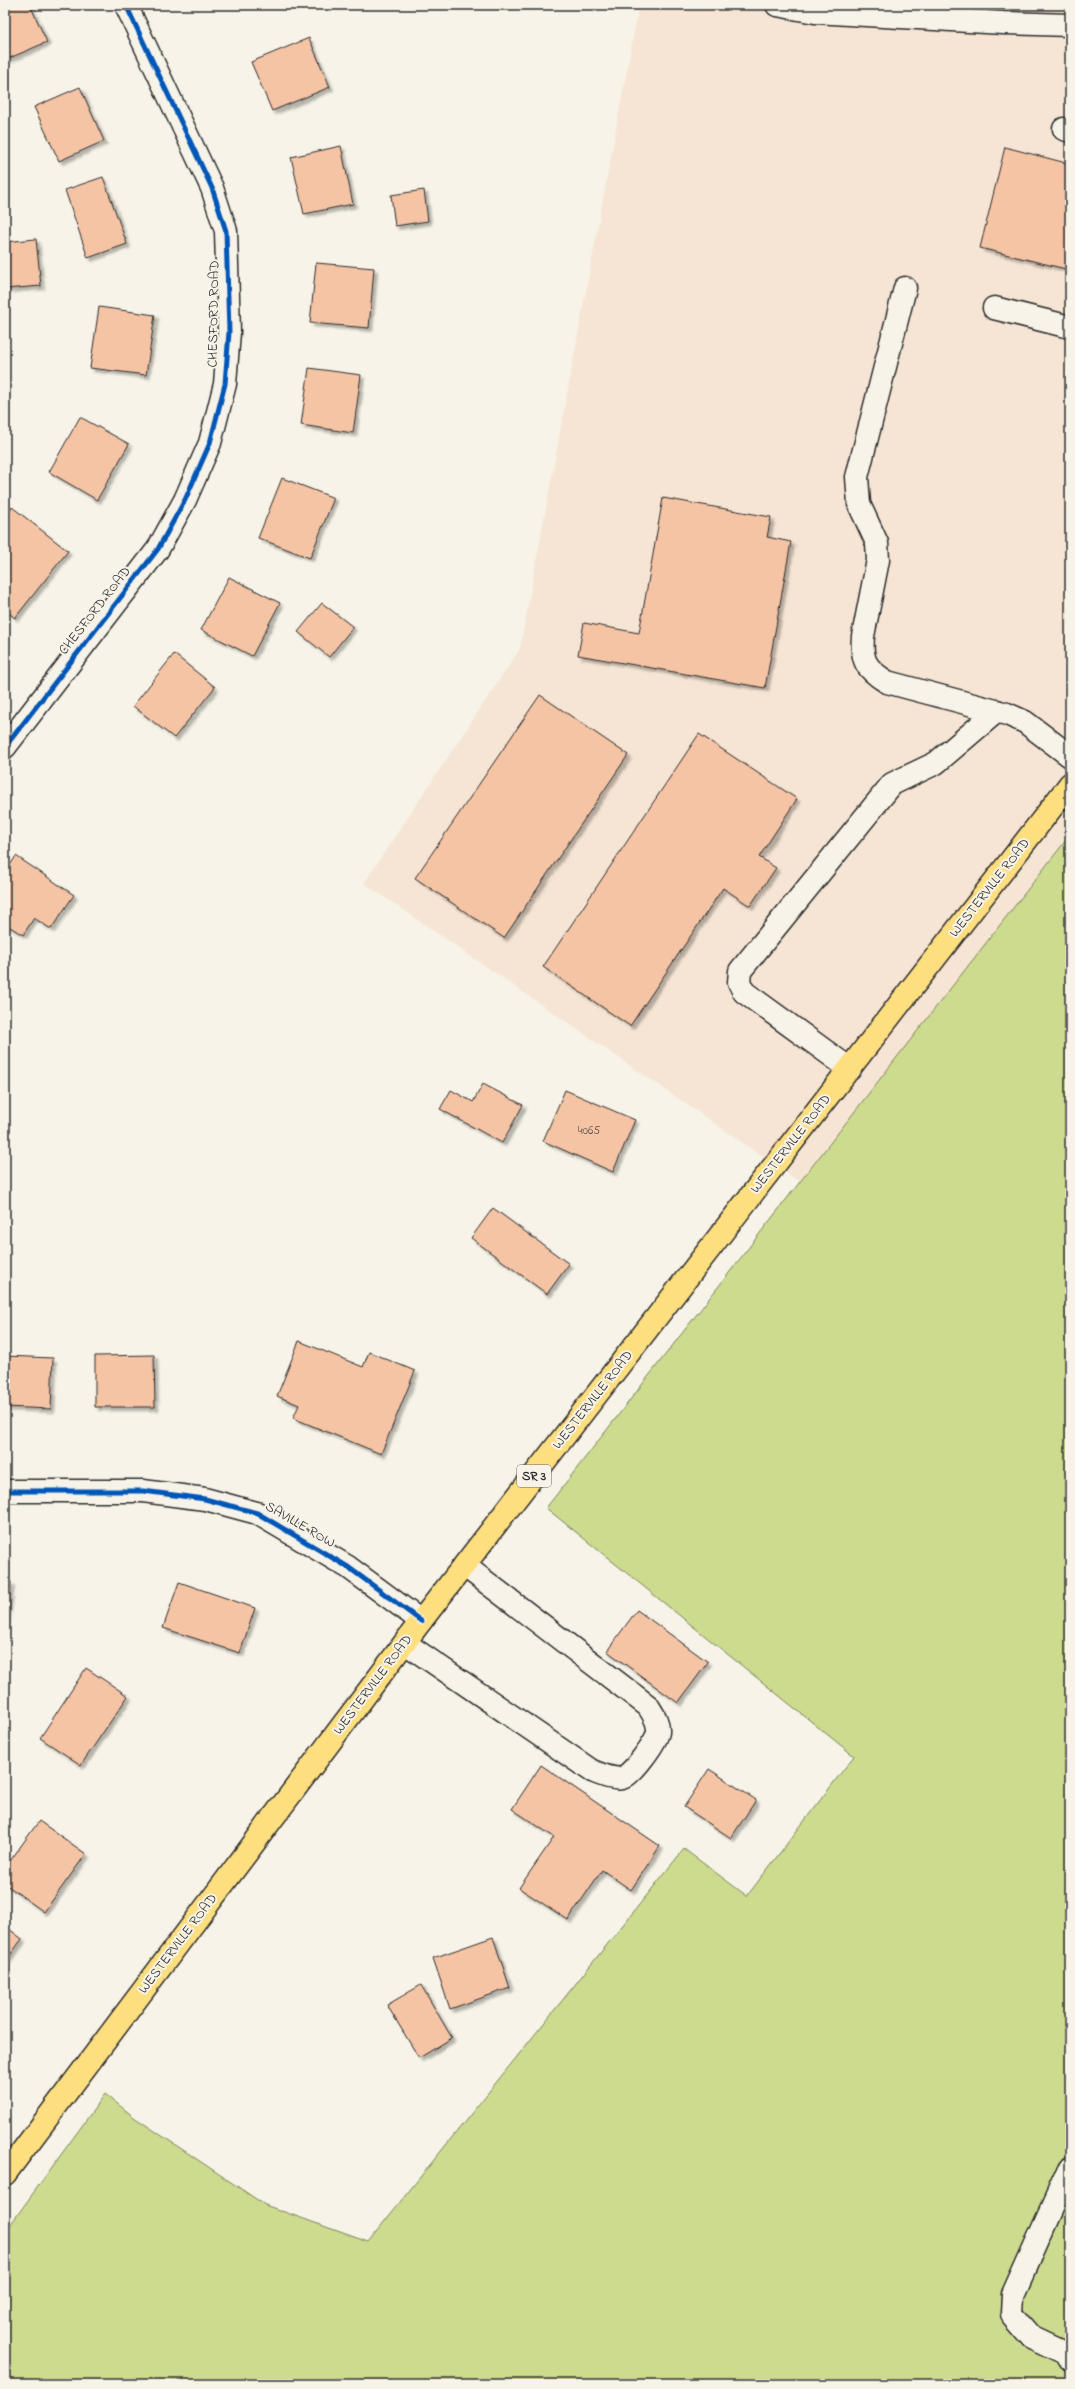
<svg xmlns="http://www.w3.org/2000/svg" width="1075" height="2389" font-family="'Indie Flower',sans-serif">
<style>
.built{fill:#f6e5d4}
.green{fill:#cddb8f;stroke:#7c835d}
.building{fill:#f5c4a5;stroke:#2b2b2b;filter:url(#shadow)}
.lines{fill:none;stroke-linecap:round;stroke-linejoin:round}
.minor-casing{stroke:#2b2b2b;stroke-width:25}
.major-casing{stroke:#2b2b2b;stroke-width:25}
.minor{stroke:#f7f3e8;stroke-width:22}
.major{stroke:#fedf80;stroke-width:22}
.cycleway-casing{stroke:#f7f3e8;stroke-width:8}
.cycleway{stroke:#0057b8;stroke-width:5}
.labels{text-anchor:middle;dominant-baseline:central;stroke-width:4;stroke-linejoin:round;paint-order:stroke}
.number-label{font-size:12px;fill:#5e514a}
.shield{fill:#f7f3e8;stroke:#686764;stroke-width:1}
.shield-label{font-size:13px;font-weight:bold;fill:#2b2b2b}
.street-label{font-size:14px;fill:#2b2b2b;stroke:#f7f3e8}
</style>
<defs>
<filter id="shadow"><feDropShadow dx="3.5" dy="3.5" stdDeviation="1" flood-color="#0004"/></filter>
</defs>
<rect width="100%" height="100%" fill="#f7f3e8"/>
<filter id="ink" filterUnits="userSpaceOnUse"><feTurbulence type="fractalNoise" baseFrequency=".025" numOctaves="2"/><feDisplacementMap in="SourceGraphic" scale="8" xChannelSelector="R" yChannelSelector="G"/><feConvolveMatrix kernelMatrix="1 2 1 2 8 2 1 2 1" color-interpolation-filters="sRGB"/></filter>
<g filter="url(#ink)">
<path class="built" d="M639,5H1070V835L800,1182L364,883L520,649Z"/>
<path class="green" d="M1070,835V2384H5V2232L105,2094L134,2117L265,2205L368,2242L684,1849L747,1896L854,1756L546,1508Z"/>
<path class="building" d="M5,5H30L47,42L5,60Z
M309,38L330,87L272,111L251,62Z
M80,87L104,141L59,161L34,107Z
M341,146L353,204L304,214L291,157Z
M1005,147L1070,164V270L980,248Z
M103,177L127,244L88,258L65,190Z
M424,190L428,221L395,226L391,195Z
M36,239L41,286L5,289V242Z
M316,263L374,268L369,328L310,323Z
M99,307L155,315L146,375L90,368Z
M309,368L361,375L353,433L301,425Z
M80,417L129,444L97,500L49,472Z
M282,478L334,498L310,558L258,538Z
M663,498L771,517L767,537L791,542L765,688L578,655L584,623L639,633Z
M12,507L68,551L15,618L5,610V517Z
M229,577L280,603L252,656L201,630Z
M322,603L353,627L329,657L298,632Z
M174,654L215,687L174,738L133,706Z
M540,695L628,755L504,938L415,878Z
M699,734L797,799L759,857L776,868L750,906L723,888L630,1026L543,967Z
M16,856L74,895L51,929L34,918L23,935L5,924V873Z
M483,1084L523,1105L502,1143L440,1109L451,1090L473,1102Z
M565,1090L635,1120L613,1172L543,1141Z
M493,1208L569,1264L547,1294L471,1238Z
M299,1341L363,1367L369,1352L415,1371L381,1454L293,1418L299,1405L277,1396Z
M154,1355L155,1407H95V1356Z
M5,1356L53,1358L51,1409L5,1407Z
M5,1582H11L6,1621H5Z
M179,1582L255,1608L240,1653L163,1628Z
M637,1610L708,1662L678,1703L607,1651Z
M86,1668L128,1696L81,1765L40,1738Z
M541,1765L660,1846L631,1890L602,1870L568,1920L519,1888L554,1837L512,1809Z
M709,1769L756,1800L731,1838L684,1807Z
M39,1821L86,1854L44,1912L5,1884V1868Z
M5,1926L22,1939L5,1962Z
M493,1937L510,1988L450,2009L433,1958Z
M421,1985L452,2038L419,2058L387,2005Z"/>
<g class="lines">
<defs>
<path id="minor" d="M777,5L815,12L1003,23L1070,25
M1064,129L1070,131
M905,288L857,477L859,504L877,543L878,560L863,636C861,661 866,669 887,682L1007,714L1025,722L1070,756
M994,308L1070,327
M5,747L158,549L185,500L210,443L225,384L229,332L226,231L212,188L126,5
M850,1069L744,992L739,982L740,971L892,784L936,763L997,711
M5,1491H143L205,1499L257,1513L348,1567L421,1621
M405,1643L592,1771C600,1774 613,1780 622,1778C632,1775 656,1742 658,1732C659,1722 653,1714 648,1706L465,1566
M1070,2167L1013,2294L1012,2314L1032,2337L1066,2353L1070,2360"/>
<path id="major" d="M5,2174L421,1621L1070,784"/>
</defs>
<use href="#minor" class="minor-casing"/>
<use href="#major" class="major-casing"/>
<use href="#minor" class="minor"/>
<use href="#major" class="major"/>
<defs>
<path id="cycleway" d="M5,747L158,549L185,500L210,443L225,384L229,332L226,231L212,188L126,5
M5,1491H143L205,1499L257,1513L348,1567L421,1621"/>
</defs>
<use href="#cycleway" class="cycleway-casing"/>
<use href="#cycleway" class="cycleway"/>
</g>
</g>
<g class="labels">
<g class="number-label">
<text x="589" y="1131">4065</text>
</g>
<rect class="shield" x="517" y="1465" width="34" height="22" rx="3"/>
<g class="shield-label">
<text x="534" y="1476">SR 3</text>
</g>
<g class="street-label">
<text transform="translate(214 314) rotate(-89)">CHESFORD ROAD</text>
<text transform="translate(95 611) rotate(-52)">CHESFORD ROAD</text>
<text transform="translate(990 888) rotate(-52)">WESTERVILLE ROAD</text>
<text transform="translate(791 1144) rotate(-52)">WESTERVILLE ROAD</text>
<text transform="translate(593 1400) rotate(-52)">WESTERVILLE ROAD</text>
<text transform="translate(300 1525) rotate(30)">SAVILLE ROW</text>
<text transform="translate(373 1685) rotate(-53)">WESTERVILLE ROAD</text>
<text transform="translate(178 1944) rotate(-53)">WESTERVILLE ROAD</text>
</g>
</g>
<rect width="1075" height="2389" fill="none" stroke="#f7f3e8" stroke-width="20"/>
<rect x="10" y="10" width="1055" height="2369" fill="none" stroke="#2b2b2b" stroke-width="1.5" filter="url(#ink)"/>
</svg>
